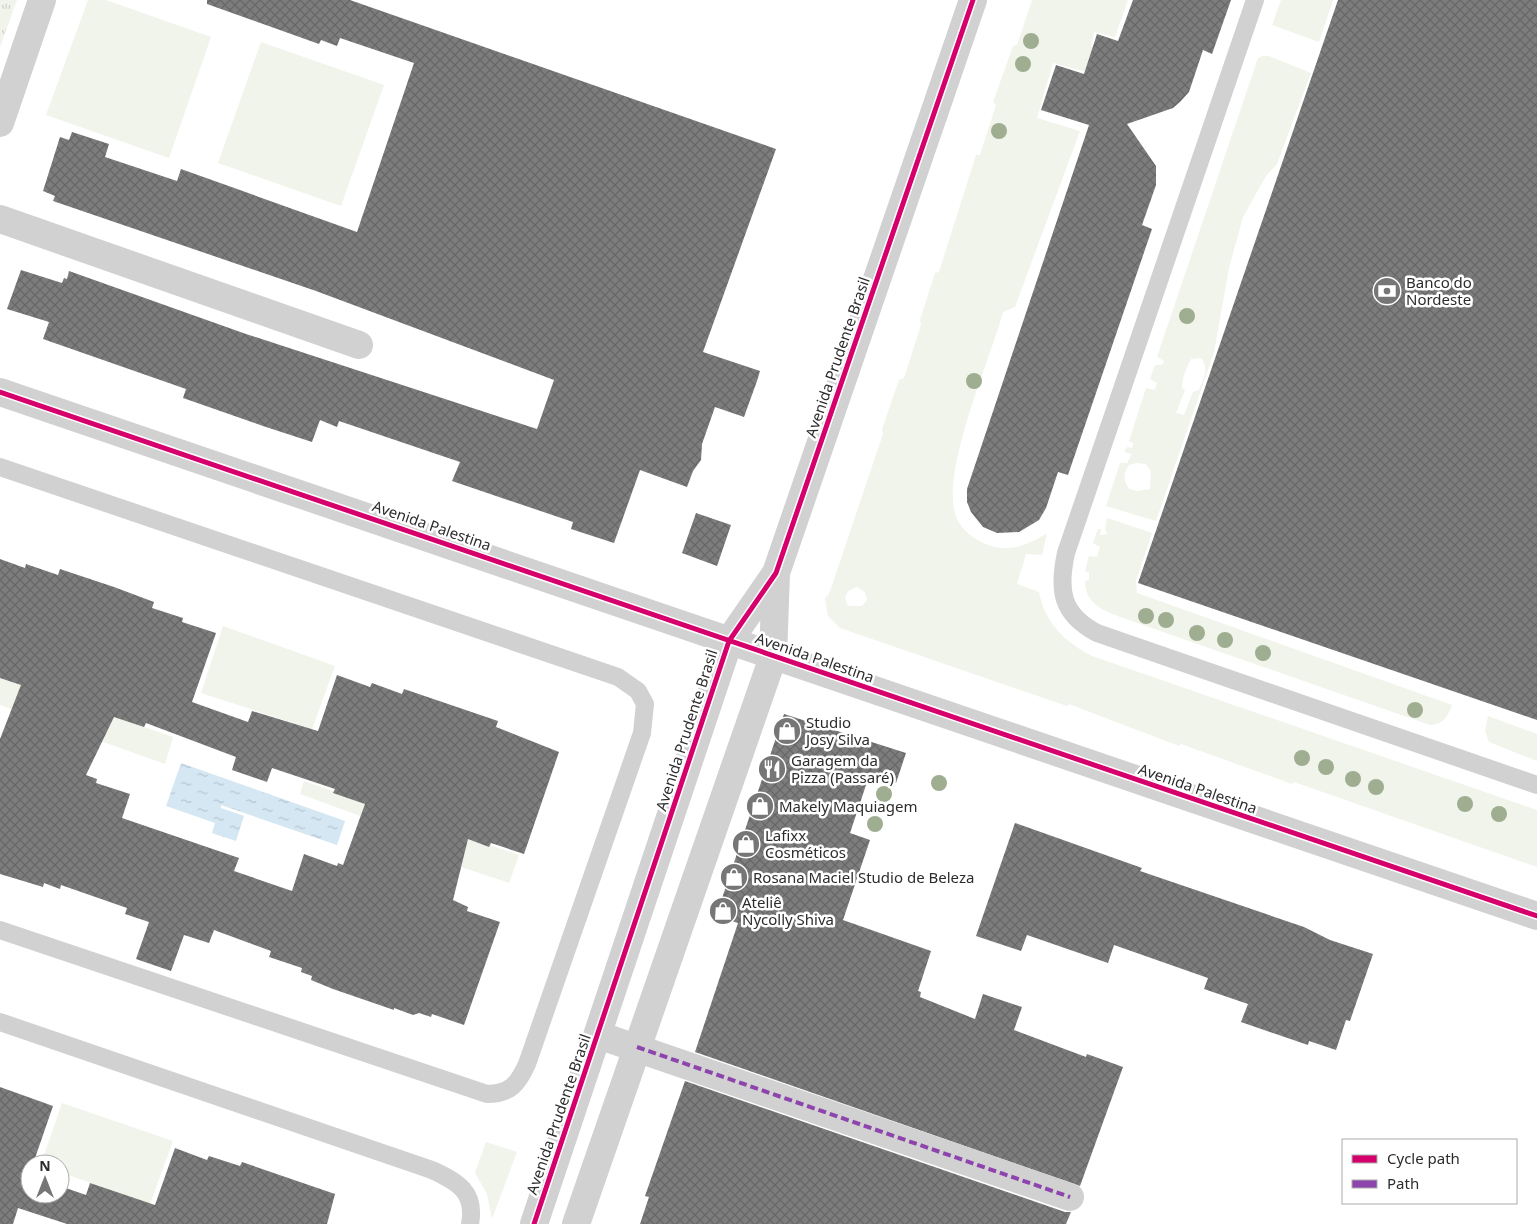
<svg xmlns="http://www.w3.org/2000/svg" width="1537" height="1224" font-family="'Noto Sans',sans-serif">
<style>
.green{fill:#f0f4ea;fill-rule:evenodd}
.park{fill:url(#park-tufts)}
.water{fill:url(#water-ripples)}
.building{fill:url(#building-cross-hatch);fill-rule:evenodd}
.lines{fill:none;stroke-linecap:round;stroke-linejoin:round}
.lane{stroke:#d1d1d1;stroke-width:18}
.street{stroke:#d1d1d1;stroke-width:28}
.quiet{stroke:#8e44ad;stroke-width:4;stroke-dasharray:8 4;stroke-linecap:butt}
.cycleway-casing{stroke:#fff;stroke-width:8}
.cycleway{stroke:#d6006c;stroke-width:5}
.tree{fill:#9fad91}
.labels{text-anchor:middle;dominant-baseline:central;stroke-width:5;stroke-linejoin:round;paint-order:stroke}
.poi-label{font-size:15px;fill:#2c2c2c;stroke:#fff;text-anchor:start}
.street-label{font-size:15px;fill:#2c2c2c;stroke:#fff}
</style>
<defs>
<pattern id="park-tufts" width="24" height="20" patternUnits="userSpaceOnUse" patternTransform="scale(1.25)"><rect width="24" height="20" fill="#f0f4ea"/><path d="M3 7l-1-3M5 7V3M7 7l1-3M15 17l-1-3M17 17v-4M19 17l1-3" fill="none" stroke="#ced1c9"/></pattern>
<pattern id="water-ripples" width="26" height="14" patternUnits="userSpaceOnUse" patternTransform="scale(1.25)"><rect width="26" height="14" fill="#d4e7f2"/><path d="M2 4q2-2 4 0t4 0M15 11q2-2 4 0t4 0" fill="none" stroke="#b6c6d0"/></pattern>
<pattern id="building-cross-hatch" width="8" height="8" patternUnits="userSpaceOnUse" patternTransform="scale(1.25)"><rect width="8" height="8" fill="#7d7d7d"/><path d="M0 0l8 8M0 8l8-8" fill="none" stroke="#676767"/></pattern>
</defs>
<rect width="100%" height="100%" fill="#fff"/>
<path class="green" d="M88,0H106L211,37L169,158L46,115Z
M1032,0H1128L1115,37L1094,32L1091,47L1107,53L1101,76L1053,63L1037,118L1080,131L1015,307L1003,312C990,360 942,468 955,513C958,527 971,537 983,543C1006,554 1027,546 1047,533L1042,555L1026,554L1017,584L1039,592C1044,622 1066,643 1092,656L1537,810V867L1294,782L1292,784L1181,744L1179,746L1069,704L1067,706L840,628L828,616L825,598L829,594L883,434L882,429L899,380L904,378L921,325L920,320L935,273L939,272L976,155H980L996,105L993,102L1013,46L1017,45ZM857,587L865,592L867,600L862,606H848L845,597L848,591Z
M1281,0H1333L1319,42L1272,25Z
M261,42L384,85L341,206L218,163Z
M1263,56H1269L1311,73L1277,164L1266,176L1243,217L1229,268L1214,352L1156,521L1106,506L1120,463H1127L1132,454L1124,452L1127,447L1132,448L1133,443L1129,441L1146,388L1155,390L1157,383L1150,379L1155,365H1162L1164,361L1157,357L1258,58ZM1201,358C1210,369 1203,379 1199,390L1193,392L1184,415L1176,413L1185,390L1182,388C1182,377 1186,369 1191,359ZM1136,463L1146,464L1151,471L1150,489L1137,491L1129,489C1123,480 1123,474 1129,465Z
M1107,518L1152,533L1136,581L1137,593L1452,705C1448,716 1443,725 1430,725L1123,618C1104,611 1085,604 1085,581L1089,580V572H1085L1089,556L1097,557L1100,547L1093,543L1098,529H1101L1100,535L1107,534L1105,529Z
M223,626L335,666L312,729L201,693Z
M0,676L173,737L165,764L0,705Z
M1488,716L1537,734V761L1489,742L1485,731Z
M304,781L519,855L509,883L357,832L363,817L300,794Z
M62,1103L173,1141L150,1204L60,1172V1164H41Z
M486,1142L517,1152L492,1219L487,1194L475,1173Z"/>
<path class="park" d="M0,0H17L0,47Z"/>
<path class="water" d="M181,763L345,821L337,845L221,805V808L244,816L236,841L212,833L215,823L166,806Z"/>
<path class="building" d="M207,0H350L776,149L703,352L760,371L757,381L744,417L715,407L702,444L701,460L693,471L687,487L640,470L614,543L571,529L573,522L452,481L460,462L339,421L337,427L320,420L312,442L263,426L183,398L186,389L43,339L49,322L7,309L21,270L62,283L64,278L67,279L69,271L246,334L537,429L554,380L316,291L53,201L55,196L43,191L60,137L69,140L72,132L109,144L105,157L177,181L181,169L357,232L414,63L340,38L337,46L321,40L319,44L207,4Z
M1133,0H1231L1212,54L1203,50L1189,92L1180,102L1173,108L1127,124L1156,166V185L1142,225L1152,229L1068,475L1058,472L1046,508L1039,520L1019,532L997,533L983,527L971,512L967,502V489L1089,125L1041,110L1056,65L1084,74L1097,34L1118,41Z
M1338,0H1537V720L1138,583Z
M696,513L731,525L717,566L682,553Z
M0,559L25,568L26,564L58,575L60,569L114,587L154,602L152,608L183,618L182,622L216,633L192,702L248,722L252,711L318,731L337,675L370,687L372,683L402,694L404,689L498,721L496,727L559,752L524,854L491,843L489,847L468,839L453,900L468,907L467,911L500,922L464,1025L432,1014L431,1017L419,1013L413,1015L394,1008V1010L333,989L311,980L312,976L301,972L302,968L269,957L271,951L214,930L209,943L184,935L171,971L136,959L149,922L125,914L127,908L61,885L60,889L44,883L43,887L0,874V739L21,685L0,678ZM114,717L144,727L146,723L236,757L232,770L267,782L272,768L335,789L333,793L365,804L343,865L338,863L337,866L304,854L292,891L234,871L239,858L122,818L130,794L96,783L97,779L86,775Z
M784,714L906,753L896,783L870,773L850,833L870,840L843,920L931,951L918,991L921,992L920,997L975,1019L983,994L1022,1007L1014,1030L1086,1057L1087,1054L1123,1067L1080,1186L695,1052L738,923L716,916Z
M1015,823L1142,868L1140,871L1304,927L1330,940L1373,954L1350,1021L1346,1020L1336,1050L1309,1041L1308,1045L1241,1022L1248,1004L1204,989L1208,978L1114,945L1108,963L1027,935L1021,951L976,936Z
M685,1081L1065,1212H1071L1066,1224H640L649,1197L645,1196Z
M0,1087L53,1106L33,1164H30V1194H60V1186L86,1195L90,1183L155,1205L175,1148L207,1160L209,1156L240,1166L242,1162L335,1194L327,1224H67L18,1208L13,1224H0Z"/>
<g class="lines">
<path class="lane" d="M1255,0L1066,553C1058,590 1061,614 1097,633L1537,785
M0,467L618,677L638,691L645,704L642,733L527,1064C518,1084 510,1094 487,1094L0,930
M0,1022L432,1170C458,1182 476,1192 470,1224"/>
<path class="street" d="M0,123L42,0
M0,219L359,345
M0,392L1537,916
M598,1035L1070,1197
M534,1224L729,641L776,573L973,0
M576,1224L773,657L776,573"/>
<path class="quiet" d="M637,1047L1070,1197"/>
<defs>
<path id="cycleway" d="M0,392L1537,916
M534,1224L729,641L776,573L973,0"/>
</defs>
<use href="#cycleway" class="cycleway-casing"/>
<use href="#cycleway" class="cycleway"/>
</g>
<g class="tree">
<circle cx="1031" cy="41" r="8"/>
<circle cx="1023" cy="64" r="8"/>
<circle cx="999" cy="131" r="8"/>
<circle cx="1187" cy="316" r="8"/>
<circle cx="974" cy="381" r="8"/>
<circle cx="1146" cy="616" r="8"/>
<circle cx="1166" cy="620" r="8"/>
<circle cx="1197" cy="633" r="8"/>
<circle cx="1225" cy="640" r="8"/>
<circle cx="1263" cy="653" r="8"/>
<circle cx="1415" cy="710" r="8"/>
<circle cx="1302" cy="758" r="8"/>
<circle cx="1326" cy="767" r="8"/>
<circle cx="1353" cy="779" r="8"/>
<circle cx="939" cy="783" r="8"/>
<circle cx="1376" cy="787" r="8"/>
<circle cx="884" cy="794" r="8"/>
<circle cx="1465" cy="804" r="8"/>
<circle cx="1499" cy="814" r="8"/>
<circle cx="875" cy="824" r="8"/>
</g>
<defs>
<symbol id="bank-disc" viewBox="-11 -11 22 22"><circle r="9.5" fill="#767676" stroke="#fff"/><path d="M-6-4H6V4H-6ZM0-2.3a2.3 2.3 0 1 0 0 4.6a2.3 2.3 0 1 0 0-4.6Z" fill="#fff"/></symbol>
<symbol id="shop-disc" viewBox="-11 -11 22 22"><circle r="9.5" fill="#767676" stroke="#fff"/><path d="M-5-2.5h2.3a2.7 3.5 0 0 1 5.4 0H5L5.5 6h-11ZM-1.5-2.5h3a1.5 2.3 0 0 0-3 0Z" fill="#fff"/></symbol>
<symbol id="restaurant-disc" viewBox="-11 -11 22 22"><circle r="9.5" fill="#767676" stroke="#fff"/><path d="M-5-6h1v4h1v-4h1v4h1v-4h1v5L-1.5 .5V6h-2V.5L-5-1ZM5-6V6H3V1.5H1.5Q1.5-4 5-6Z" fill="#fff"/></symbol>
</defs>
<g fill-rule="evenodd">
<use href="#bank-disc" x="1371" y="275" width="32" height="32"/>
<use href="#shop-disc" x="771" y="715" width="32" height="32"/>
<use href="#restaurant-disc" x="756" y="753" width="32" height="32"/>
<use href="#shop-disc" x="744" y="790" width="32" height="32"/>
<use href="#shop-disc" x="730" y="828" width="32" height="32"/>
<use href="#shop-disc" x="718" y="861" width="32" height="32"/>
<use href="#shop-disc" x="707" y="895" width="32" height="32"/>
</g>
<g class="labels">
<g class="poi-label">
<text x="1406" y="282">Banco do<tspan x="1406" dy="17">Nordeste</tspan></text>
<text x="806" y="722">Studio<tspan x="806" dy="17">Josy Silva</tspan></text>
<text x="791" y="760">Garagem da<tspan x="791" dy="17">Pizza (Passaré)</tspan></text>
<text x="779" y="806">Makely Maquiagem</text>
<text x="765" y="835">Lafixx<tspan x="765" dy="17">Cosméticos</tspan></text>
<text x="753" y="877">Rosana Maciel Studio de Beleza</text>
<text x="742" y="902">Ateliê<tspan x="742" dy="17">Nycolly Shiva</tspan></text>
</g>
<g class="street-label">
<text transform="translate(837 357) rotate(-71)">Avenida Prudente Brasil</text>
<text transform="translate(432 525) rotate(19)">Avenida Palestina</text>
<text transform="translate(815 657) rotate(19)">Avenida Palestina</text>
<text transform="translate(686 730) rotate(-72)">Avenida Prudente Brasil</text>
<text transform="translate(1198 788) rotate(19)">Avenida Palestina</text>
<text transform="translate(558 1114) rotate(-71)">Avenida Prudente Brasil</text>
</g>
</g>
<rect x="1342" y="1139" width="175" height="65" fill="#ffffff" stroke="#ababab"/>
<rect x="1352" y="1155" width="25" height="8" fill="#d6006c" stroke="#ababab"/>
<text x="1387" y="1164" font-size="15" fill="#2c2c2c">Cycle path</text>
<rect x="1352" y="1180" width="25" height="8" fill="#8e44ad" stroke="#ababab"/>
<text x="1387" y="1189" font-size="15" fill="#2c2c2c">Path</text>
<g transform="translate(45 1179)"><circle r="24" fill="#ffffff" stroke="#ababab"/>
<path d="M0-4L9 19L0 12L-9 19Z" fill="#767676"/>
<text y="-8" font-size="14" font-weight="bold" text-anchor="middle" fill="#2c2c2c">N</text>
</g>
</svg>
